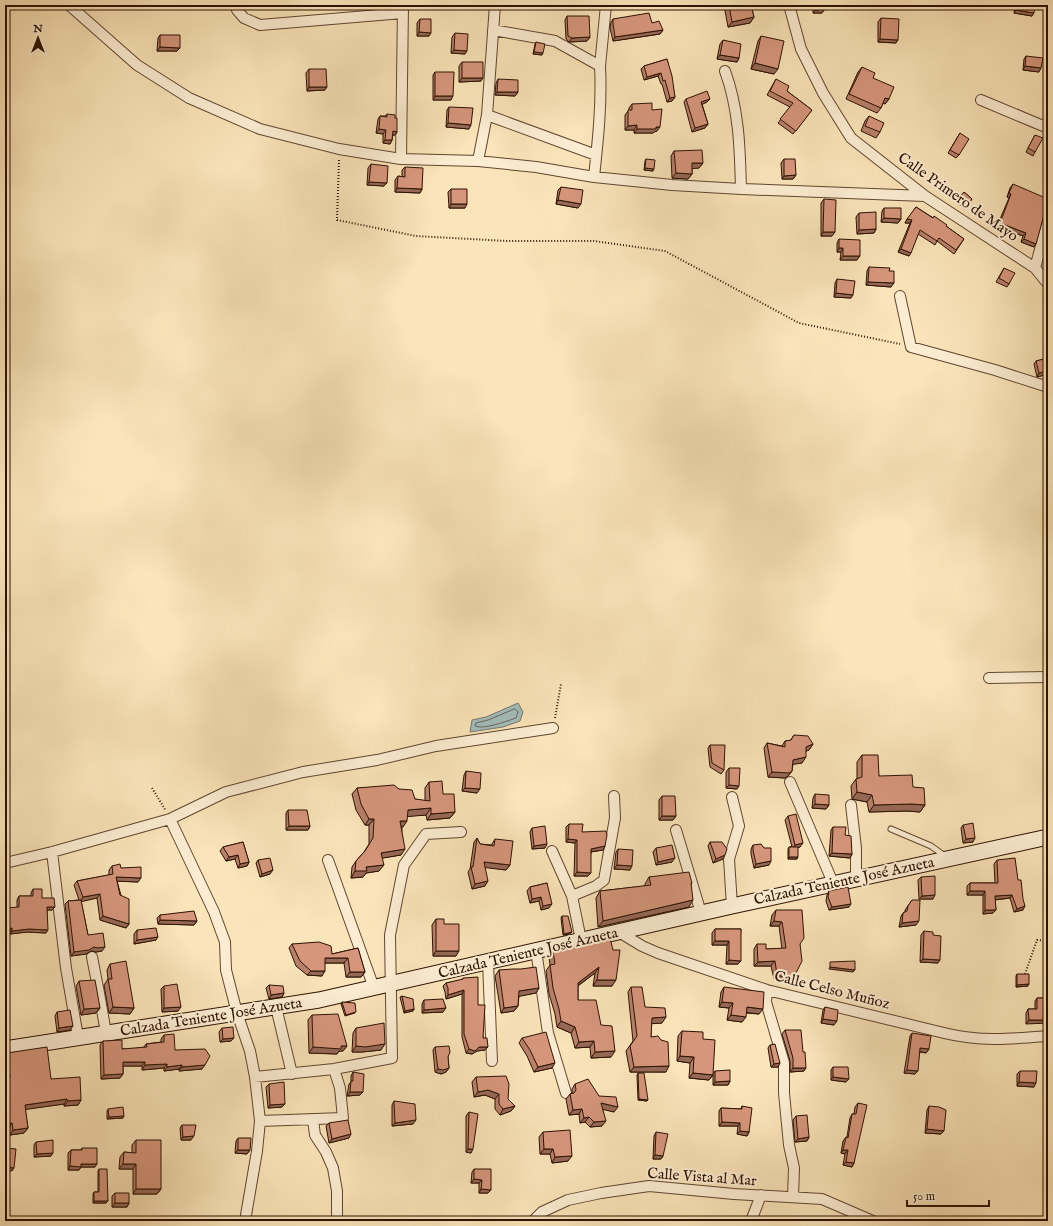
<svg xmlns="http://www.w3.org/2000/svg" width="1053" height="1226" font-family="'IM FELL English',serif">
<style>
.water{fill:#a4bcbb;stroke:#747871}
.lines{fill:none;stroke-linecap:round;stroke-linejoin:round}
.shore{stroke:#68665e;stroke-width:1}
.lane-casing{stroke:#60462f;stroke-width:7}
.street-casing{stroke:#60462f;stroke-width:12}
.secondary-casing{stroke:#2d1101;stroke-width:17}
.path{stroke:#2d1101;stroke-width:2;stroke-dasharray:1 2;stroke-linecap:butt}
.lane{stroke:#fcedd2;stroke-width:5}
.street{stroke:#fcedd2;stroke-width:10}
.secondary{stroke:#fcedd2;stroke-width:15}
.wall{fill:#b8816b;stroke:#2d1101}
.shaded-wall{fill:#966957;stroke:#2d1101}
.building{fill:#d6967c;stroke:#2d1101}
.labels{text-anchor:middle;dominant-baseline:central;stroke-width:4;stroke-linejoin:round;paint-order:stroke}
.street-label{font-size:15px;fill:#2d1101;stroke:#fcedd2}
</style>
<rect width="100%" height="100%" fill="#fae4b9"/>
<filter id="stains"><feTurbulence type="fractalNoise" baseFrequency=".005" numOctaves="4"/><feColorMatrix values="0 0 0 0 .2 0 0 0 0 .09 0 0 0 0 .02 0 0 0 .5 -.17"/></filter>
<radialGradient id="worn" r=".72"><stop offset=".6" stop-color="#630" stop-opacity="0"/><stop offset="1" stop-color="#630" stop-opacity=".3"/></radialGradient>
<path class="water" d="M518,703L523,712L520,721L503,727L470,732L472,720L486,717Z"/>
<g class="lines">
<path class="shore" d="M515,709L518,712L516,718C507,721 484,730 475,726L476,723L488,720Z"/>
<defs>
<path id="lane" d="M891,829L931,846L945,856"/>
<path id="street" d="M69,5L137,65L189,98L260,129L339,149L401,159L478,161L536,167L594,177L672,185L741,189L925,196
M789,5L801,49L823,93L851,138L925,196L1035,268L1048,284
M237,10L244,18L260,25L403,13
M493,30L555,41L600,66C602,103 598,140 594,177
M600,66L606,5
M725,71C739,109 740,149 741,189
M981,100L1048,128
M487,115L596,155
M401,159L403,5
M478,161L487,115L495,5
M1035,268L1048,220
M900,296L911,347L995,370L1048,387
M989,678L1048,677
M790,782L833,883
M732,797L739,826L729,859L732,906
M851,805L856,848V878
M170,819L214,912L225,942L226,970L237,1013L250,1051L255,1077L260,1121L257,1151L245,1221
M676,830L701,913
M552,851L572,896L581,940
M52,852L66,968L78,1037
M328,860L374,988
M5,863L52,852L170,819L226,792L303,772L377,760L436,746L553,728
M572,896L596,886L604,880L615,818L614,796
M619,932L642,946L658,953L767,990L944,1033C981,1042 1011,1039 1048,1036
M536,950L548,1033L566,1093
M92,957L99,993L106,1033
M488,962L492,1061
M767,990L766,1002L784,1063V1093L789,1145L794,1168L793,1197
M276,1007L292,1074
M255,1077L334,1069L392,1058L390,935L404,865L426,834L461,832
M313,1120L315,1135L326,1152L333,1168L337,1191V1221
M260,1121L343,1118L340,1088L334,1069
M533,1221L542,1212L568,1200L601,1193L649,1186L734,1194L822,1199L873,1221
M751,1221L761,1195"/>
<path id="secondary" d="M5,1049L319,1000L732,906L1048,837"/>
</defs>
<use href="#lane" class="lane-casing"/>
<use href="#street" class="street-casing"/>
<use href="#secondary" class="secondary-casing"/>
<path class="path" d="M339,160L337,220L416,236L507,241H594L665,251L799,323L900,344
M555,718L561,684
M152,788L166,811
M1025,974L1037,940L1048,941"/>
<use href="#lane" class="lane"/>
<use href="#street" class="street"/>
<use href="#secondary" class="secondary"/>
</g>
<path class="wall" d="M724,5H751L754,17L750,23L728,27Z
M813,5H825L822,13H813Z
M1015,5H1035L1032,16L1014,13Z
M567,16L590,37L587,41L569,42L566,39L565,20Z
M881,18L896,43L878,42V22Z
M420,19L429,36H417V23Z
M613,19L652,23L663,30L660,34L613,41L610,28L611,22Z
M455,33L465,54L451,53L452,37Z
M160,35L180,48L177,51H157L158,38Z
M761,36L774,74L751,69L758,41Z
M723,40L739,58L737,62L717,59L720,44Z
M536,42L542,55L533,54L535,44Z
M1026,56L1039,72L1023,70L1024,59Z
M667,59L675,97L672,101L667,102L662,84H661L658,76L644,80L641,69L644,66Z
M462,62L481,81L459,82V66Z
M862,67L873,78L889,99L885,104L883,103L881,108L877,113L846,99L858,72Z
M309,69L325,90L307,91L306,73Z
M435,72L451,100H433V75Z
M498,79L518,92L515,96L495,95L496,83Z
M776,79L787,91L812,110L793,134L778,123L790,107L767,95Z
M686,99L707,102L702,104L708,124L705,128L692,132L684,102Z
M632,104L652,110L657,131L654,132L653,133H634V130H625V115L629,110V108Z
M449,107L469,129L446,127L447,110Z
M387,114L397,132L395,135H393L392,140L390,144L383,143V134L376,133L378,119L380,116H385Z
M869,116L880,132L876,138L861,131L865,121Z
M960,133L959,155L956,158L948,153Z
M1035,135V152L1033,156L1026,152Z
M674,151L703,163L699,168H692V174L688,179L672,178L671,156Z
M646,159L653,171L644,170L645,161Z
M784,159L796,175L793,179H782L781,163Z
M371,164L384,186L367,185L368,168Z
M405,167L422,189L420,193L395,192V180L398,176L402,177V170Z
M1013,184L1044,215L1034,247L1021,242L1023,236L997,226L1009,198L1007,197L1010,188Z
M561,187L578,208L556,204L558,190Z
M451,189L465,208H449L448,192Z
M964,192L972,199L965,209L956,202Z
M824,199L832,236H821V203Z
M916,207L946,226L964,239L954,254L937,241L935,245L918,234L909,256L898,252L910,223H905Z
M884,208L901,219L898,223L881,222L882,211Z
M859,213L876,229L874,233L857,234L856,217Z
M839,239L857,260H840L841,252H837V243Z
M1048,245V259L1045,257Z
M869,267L889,271L891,287L866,285L867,271Z
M1004,268L1009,284L1007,287L996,282Z
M837,279L851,298L834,297L835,283Z
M1048,358V374L1037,377L1034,364L1036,361Z
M794,735L813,744L809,750L806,751L802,763L793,764L792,771L788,776L785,778L768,777L764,748L767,743L782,746L785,741H790Z
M710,745L724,770L721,774L710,767L708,748Z
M862,755L879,776L913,787L925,805L920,812L907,811L869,812L867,802L852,799L851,786L856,779H857V762Z
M729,768L737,789L726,788V772Z
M466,771L477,793L462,791L464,775Z
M429,782L443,794L455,812L450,818L427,820L426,815L407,816L403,827H402L401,855L382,858L379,871L366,873L363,877L351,878L352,867L356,861L364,852L369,844V825H365L356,810L352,794L357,788L399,789L415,799L425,801V788Z
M815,794L829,805L826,809L812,808L813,798Z
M662,796L676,816L673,820H659V800Z
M288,810L310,826L308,830H286V813Z
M788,816L800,847H797V859H788V849L789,847H792L785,820Z
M569,824L605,846L603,850L591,852L588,876H574L575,843L566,842V827Z
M963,825L973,842L963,843L961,828Z
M833,827L845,835L852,854L850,858L829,856L831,830Z
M532,828L545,848L532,849L530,832Z
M477,838L480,844L492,845V844L495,839L510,865L506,870L485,867V886L472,889L468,872L470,869L474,842Z
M243,842L249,862L247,866L238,868L235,859L226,861L220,851L223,847Z
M710,842L723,859L713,863L708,846Z
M753,845L769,865L754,868L751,854V849Z
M656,848L672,862L656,865L653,852Z
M618,849L630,870L614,869L616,852Z
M258,860L270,874L260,877L256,863Z
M997,860L1018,880L1023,910L1014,912L1010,898L995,900L996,910L993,913L983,914V895H967V886L970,883H995L994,864Z
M112,866L121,868L138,882L117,881L129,924L126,928L100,920L97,898L81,901L88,935L102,951L96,952L91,951L86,954L71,956L65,904L68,901L79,900L74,885L77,881L109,875V870Z
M649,877L692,883L691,884L689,907L598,927L596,898L600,891L645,886V884Z
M921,877L933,899H919L918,880Z
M547,883L549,908L541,910L539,901L530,903L527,891L530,887Z
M33,889L42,898L55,907L52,910H47L46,933L27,932L10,934V932L17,907V900L19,896H31V893Z
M829,891L849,907L829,910L826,901L827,895Z
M912,900L916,925L899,927L901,916L903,913L905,912V910Z
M776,910L800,944L790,984L774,979L771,966H754V949L757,944L766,949H782L779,926H770L772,915Z
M160,915L197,921L194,925L158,924L157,918Z
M562,916L570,934L563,935L561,918Z
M436,919L444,924L456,956H433L432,925Z
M715,929H741L738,964H726L727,945H712V933Z
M137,930L156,940L134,944V934Z
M924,931L938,963L920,962L921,935Z
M610,938L612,986H593L595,973L578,986V1000L601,1025L611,1057L591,1058L590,1047L575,1048L571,1033L557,1027L555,1014L549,994L546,971L550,965L549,957L553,951Z
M292,944L332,954L358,948L365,972L361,977H346L344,963H325L322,976L307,975L296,966L289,948Z
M110,964L134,1008L130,1014L109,1013L104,985L108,979L107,970Z
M499,970L539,988L536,993L519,996L518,1006L514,1011L501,1013L495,976Z
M1017,974L1028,986L1016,987V976Z
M463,978L478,1005L485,1050L477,1051L472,1054L466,1053L462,1037V994L446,999L445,992L443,986L446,983L462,980Z
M79,981L100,1008L96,1013L81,1015L76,986Z
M269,985L284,993L282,997L269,999L266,988Z
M164,986L178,1011L162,1012L161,989Z
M631,987L645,1007L662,1023H651V1037L666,1072H630L626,1051L633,1041L628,992Z
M724,987L759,1014L746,1013L742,1022L727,1020L729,1008L719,1007L721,992Z
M402,996L414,1009L413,1011L404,1013L400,997Z
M1037,998H1048L1026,1024V1013L1028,1009H1035V1001Z
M424,1000L443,1012L422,1013V1004Z
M342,1002L355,1013L345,1016L341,1004Z
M825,1007L834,1025L821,1023L823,1010Z
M57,1012L70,1030L57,1032L55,1016Z
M312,1015L347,1046L343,1051H339L337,1054L309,1053L308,1020Z
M222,1028L231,1041L220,1042L219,1032Z
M356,1028L381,1050L362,1052H352L353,1033Z
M785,1030L804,1071L790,1072V1061L782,1034Z
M682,1031L703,1039L713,1074L715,1071L730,1081L728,1085H713V1075L709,1080L689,1078L690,1063L677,1061L678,1036Z
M912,1033L929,1049L926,1053L920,1052L915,1074L904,1073L910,1036Z
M164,1035L175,1050L202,1069L179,1071V1069L164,1071V1068L142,1070V1066H123V1074L120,1078L101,1079L100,1045L103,1041L122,1049L143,1048L146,1044L161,1042V1039Z
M522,1038L552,1068L534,1072L527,1056L519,1043Z
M770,1045L778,1067H771L768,1048Z
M435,1047L448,1057L449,1068L446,1072L441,1074L435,1072L433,1050Z
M7,1053L51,1079L81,1100L78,1105L64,1106V1104L25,1109L28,1128L24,1133L10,1135L9,1128L5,1129V1078H6L5,1067V1056Z
M833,1067L846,1082L831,1080V1070Z
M1020,1071L1034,1087L1017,1086V1074Z
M353,1072L360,1095L347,1096L349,1084L351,1082V1076Z
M638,1073L647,1101L638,1100L637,1075Z
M476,1077L508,1099L515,1106L511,1111L500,1115L495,1109V1099L485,1095L474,1097L472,1082Z
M269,1084L285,1104L282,1107L268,1108L266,1087Z
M575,1084L599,1096L614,1112L603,1109L602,1126L590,1127L585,1122L580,1123L579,1114L569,1115L566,1099L570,1094L572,1093V1089Z
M394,1101L413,1124L392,1126V1105Z
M858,1103L854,1163L852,1167L843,1165L845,1154L841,1153L843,1141L846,1137H847L850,1118L852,1114H854L855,1107Z
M742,1106L749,1132L747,1136L737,1134L738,1126H719V1111L721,1108L741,1109Z
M929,1106L944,1131L941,1134L925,1133L927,1110Z
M108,1109L123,1118L107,1119V1111Z
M469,1112L471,1153L466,1152V1116Z
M796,1116L809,1137L807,1141L795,1142L793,1120Z
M329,1123L349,1138L329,1143L326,1126Z
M182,1125L191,1140H181L180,1128Z
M543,1132L568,1161L552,1163L550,1154H540L539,1137Z
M656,1132L663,1156L661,1159H653L654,1136Z
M238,1138L250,1150L247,1154L235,1153L236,1141Z
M136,1140L161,1189L157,1194H133V1169H119L120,1157L124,1152L132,1153V1145Z
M36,1142L51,1156L34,1157V1145Z
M82,1148L95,1167H81L79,1170H68V1153L71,1150H81Z
M99,1169L108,1201L106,1203H93V1194L94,1192H98V1171Z
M474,1169L491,1190L488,1193H479V1183H471L472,1172Z
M115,1193L129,1203L127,1207H112V1196Z"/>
<path class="shaded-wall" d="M581,5H600L599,6L580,7Z
M825,9L822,13H813L816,10Z
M1016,10L1034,13L1032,16L1014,13Z
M754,17L750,23L728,27L732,22Z
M663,30L660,34L613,41L615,37Z
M419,32L431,33L429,36H417Z
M590,37L587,41L569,42L572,38Z
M880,39L898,40L896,43L878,42Z
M160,47L180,48L177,51H157Z
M454,50L467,51L465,54L451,53Z
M534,52L543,53L542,55L533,54Z
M720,55L739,58L737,62L717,59Z
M755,63L778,69L774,74L751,69Z
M1025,66L1041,68L1039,72L1023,70Z
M661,73L658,76L644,80L647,77Z
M462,78H483L481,81L459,82Z
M309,87H327L325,90L307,91Z
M497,92H518L515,96L495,95Z
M435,96H453L451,100H433Z
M675,97L672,101L667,102L670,98Z
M885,98L889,99L885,104L882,103Z
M710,99L707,102L699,106L701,102Z
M448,123L471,125L469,129L446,127Z
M708,124L705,128L692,132L695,128Z
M637,125L634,130H625L628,126Z
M660,127L657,131L654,132L653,133H634L637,129Z
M379,129L386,130L383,134L376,133Z
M393,131L397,132L395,135H391Z
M385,140H392L390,144L383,143Z
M692,163H703L699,168L688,169Z
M645,168L654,169L653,171L644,170Z
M676,173L692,174L688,179L672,178Z
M796,175L793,179H782L784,176Z
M369,182L387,183L384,186L367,185Z
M397,188L422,189L420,193L395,192Z
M1009,193L1011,194L1009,198L1007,197Z
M558,200L581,204L578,208L556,204Z
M451,204H467L465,208H449Z
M884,218L901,219L898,223L881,222Z
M907,219L912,220L910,223H905Z
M1000,223L1026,233L1023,236L997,226Z
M876,229L874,233L857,234L859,230Z
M823,232H835L832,236H821Z
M1024,239L1036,244L1034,247L1021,242Z
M839,248H843L841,252H837Z
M901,249L911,253L909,256L898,252Z
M1047,254H1048V259L1045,257Z
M843,256H860L857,260H840Z
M868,282L894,283L891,287L866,285Z
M836,293L853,295L851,298L834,297Z
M1048,371V374L1037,377L1039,373Z
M813,744L809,750L802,753L806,747Z
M806,757L802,763L789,765L793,760Z
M792,771L788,776L785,778L768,777L772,772Z
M729,785L739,786L737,789L726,788Z
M465,788L480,789L477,793L462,791Z
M857,792L872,795L867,802L852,799Z
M815,804L829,805L826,809L812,808Z
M912,804L925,805L920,812L907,811L869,812L874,805Z
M431,808L426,815L403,817L408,810Z
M455,812L450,818L427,820L431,814Z
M662,816H676L673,820H659Z
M369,819H374L369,825H365Z
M400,821H407L403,827H396Z
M289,826H310L308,830H286Z
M975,838L973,842L963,843L966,839Z
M568,839L577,840L575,843L566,842Z
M803,843L800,847L793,848L795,845Z
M547,844L545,848L532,849L534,846Z
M605,846L603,850L589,852L591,849Z
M405,849L401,855L377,859L381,853Z
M832,853L852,854L850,858L829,856Z
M238,855L235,859L226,861L229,857Z
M725,855L723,859L713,863L716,859Z
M789,857H798L797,859H788Z
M675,858L672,862L656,865L658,862Z
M771,861L769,865L754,868L756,864Z
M249,862L247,866L238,868L240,864Z
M484,862L510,865L506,870L480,867Z
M384,865L379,871L366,873L363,877L351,878L355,871L366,867Z
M617,865L632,866L630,870L614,869Z
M273,870L270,874L260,877L262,874Z
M577,872L591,873L588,876H574Z
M116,877L141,878L138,882L113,881Z
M488,881L485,886L472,889L475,884Z
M970,891H985L983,895H967Z
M100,894L97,898L80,902L83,897Z
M935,895L933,899H919L922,896Z
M1012,895L1010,898L993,900L995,896Z
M541,897L539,901L530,903L532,899Z
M693,900L689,907L598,927L603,921Z
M552,904L549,908L541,910L543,906Z
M851,904L849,907L829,910L832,907Z
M1025,906L1023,910L1014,912L1017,909Z
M47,907H55L52,910H45Z
M985,910H996L993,913L983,914Z
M103,916L129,924L126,928L100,920Z
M160,920L197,921L194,925L158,924Z
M774,921L782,922L779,926H770Z
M919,921L916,925L899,927L902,923Z
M12,928L10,932H5V929Z
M29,929L48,930L46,933L27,932L10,934L12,931Z
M572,932L570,934L563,935L564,934Z
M158,937L156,940L134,944L137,940Z
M715,941H729L727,945H712Z
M94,947H105L102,951L96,952L91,951L86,954L71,956L74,952Z
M436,951H459L456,956H433Z
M325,958H348L344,963H321Z
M923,959L940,960L938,963L920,962Z
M729,960L741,961L738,964H726Z
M775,961L771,966H754L758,962Z
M599,967L595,973L573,989L578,983Z
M830,967L855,970L853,972L829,969Z
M311,971H325L322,976L307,975Z
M350,972H365L361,977H346Z
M777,975L793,979L790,984L774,979Z
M597,980H616L612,986H593Z
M1029,984L1028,986L1016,987L1017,985Z
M539,988L536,993L516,997L519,991Z
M464,990L462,994L446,999L448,995Z
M284,993L282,997L269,999L271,995Z
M722,1002L733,1003L729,1008L719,1007Z
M518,1006L514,1011L501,1013L504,1008Z
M113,1007L134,1008L130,1014L109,1013Z
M181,1007L178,1011L162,1012L164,1008Z
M747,1007L763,1009L759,1014L743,1012Z
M100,1008L96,1013L81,1015L84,1009Z
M446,1008L443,1012L422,1013L424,1010Z
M414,1009L413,1011L404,1013L405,1011Z
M731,1015L746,1017L742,1022L727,1020Z
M666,1017L662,1023L648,1024L652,1018Z
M823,1019L837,1021L834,1025L821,1023Z
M1029,1020H1048V1023L1026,1024Z
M561,1021L575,1027L571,1033L557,1027Z
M73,1026L70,1030L57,1032L59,1028Z
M234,1038L231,1041L220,1042L223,1039Z
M594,1041L590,1047L575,1048L579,1042Z
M385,1044L381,1050L362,1052H352L356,1046Z
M341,1046H347L343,1051H339L337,1054L309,1053L313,1047Z
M479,1047H488L485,1050L477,1051L472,1054L466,1053L469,1049Z
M920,1048L929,1049L926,1053L918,1051Z
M615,1051L611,1057L591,1058L595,1052Z
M680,1056L694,1057L690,1063L677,1061Z
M123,1062H145L142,1066H120Z
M555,1063L552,1068L534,1072L538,1067Z
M780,1063L778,1067H771L774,1064Z
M167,1064L164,1068L142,1070L145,1065Z
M182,1065L179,1069L164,1071L167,1067Z
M205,1065L202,1069L179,1071L182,1067Z
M669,1066L666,1072H630L634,1067Z
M449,1068L446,1072L441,1074L435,1072L438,1069Z
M793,1068H806L804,1071L790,1072Z
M907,1070L918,1071L915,1074L904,1073Z
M693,1073L713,1075L709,1080L689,1078Z
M123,1074L120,1078L101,1079L104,1075Z
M833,1077L849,1079L846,1082L831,1080Z
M730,1081L728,1085H713L715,1082Z
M1019,1082L1036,1083L1034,1087L1017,1086Z
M488,1090L499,1094L495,1099L485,1095L474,1097L478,1092Z
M350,1092H363L360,1095L347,1096Z
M67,1099L64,1104L22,1110L25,1105Z
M639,1099L648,1100L647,1101L638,1100Z
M81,1100L78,1105L64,1106L68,1101Z
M601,1103L618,1107L614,1112L597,1108Z
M285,1104L282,1107L268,1108L270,1105Z
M515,1106L511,1111L500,1115L503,1109Z
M582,1109L579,1114L569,1115L573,1110Z
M124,1116L123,1118L107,1119L109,1117Z
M589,1117L585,1122L580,1123L584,1118Z
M416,1120L413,1124L392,1126L395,1123Z
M606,1121L602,1126L590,1127L594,1122Z
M722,1122L740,1123L738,1126H719Z
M12,1123L9,1128L5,1129V1125Z
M28,1128L24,1133L10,1135L13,1130Z
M927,1129L944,1131L941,1134L925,1133Z
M740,1131L749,1132L747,1136L737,1134Z
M351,1134L349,1138L329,1143L332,1139Z
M194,1136L191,1140H181L183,1137Z
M809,1137L807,1141L795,1142L798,1139Z
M468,1149H473L471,1153L466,1152Z
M544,1149H553L550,1154H540Z
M238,1150H250L247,1154L235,1153Z
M843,1150H848L845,1154L841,1153Z
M53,1153L51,1156L34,1157L37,1154Z
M655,1155L663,1156L661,1159H653Z
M572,1156L568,1161L552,1163L555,1157Z
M846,1162L854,1163L852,1167L843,1165Z
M81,1164H97L95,1167H81L79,1170H68L70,1166Z
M123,1164H136L133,1169H119Z
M5,1167L14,1168L12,1171H5Z
M474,1179L482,1180L479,1183H471Z
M136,1189H161L157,1194H133Z
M481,1189L491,1190L488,1193H479Z
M94,1201H108L106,1203H93Z
M115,1203H129L127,1207H112Z"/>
<path class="building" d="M729,5H751L754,17L732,22Z
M815,5H825V9L816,10Z
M1017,5H1035L1034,13L1016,10Z
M649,13L652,23L659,21L663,30L615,37L613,24V19Z
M567,16H589L590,37L572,38L568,36Z
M881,18L899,19L898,40L880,39Z
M420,19H431V33L419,32Z
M455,33L468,34L467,51L454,50Z
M160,35H180V48L160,47Z
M761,36L784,41L778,69L755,63Z
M723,40L741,44L739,58L720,55Z
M536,42L545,44L543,53L534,52Z
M1026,56L1043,58L1041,68L1025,66Z
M667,59L672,76L675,97L670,98L665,80L663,81L661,73L647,77L644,66Z
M462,62H483V78H462Z
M862,67L875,73L873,78L894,87L889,99L885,98L881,108L849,94Z
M309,69H326L327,87H309Z
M435,72H454L453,96H435Z
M498,79L518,80V92H497Z
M776,79L789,86L787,91L812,110L796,131L780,119L793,103L770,91Z
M707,91L710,99L701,102L708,124L695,128L686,99Z
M652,103V110L662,109L660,127H656V129H637V125L628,126V110H632V104Z
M449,107L473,108L471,125L448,123Z
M387,114L395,115V118H397V132L393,131L392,140H385L386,130L379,129L380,116L387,117Z
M869,116L884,123L880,132L865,126Z
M960,133L969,139L959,155L950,150Z
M1035,135L1043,138L1035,152L1028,148Z
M702,150L703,163H692V174L676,173L674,151Z
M646,159L655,160L654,169L645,168Z
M784,159H795L796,175L784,176Z
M371,164L388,166L387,183L369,182Z
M405,167L423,168L422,189L397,188L398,176L405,177Z
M1013,184L1048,199V207L1044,215L1036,244L1024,239L1026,233L1000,223L1011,194L1009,193Z
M561,187L583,190L581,204L558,200Z
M451,189H467V204H451Z
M964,192L972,199L966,207L957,200Z
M824,199L836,200L835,232H823Z
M916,207L933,218L934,216L947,225L946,226L964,239L956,250L939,238L937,241L920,230L911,253L901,249L912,220L907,219Z
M884,208H901V219L884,218Z
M876,212V229L859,230V213Z
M839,239L860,240V256H843V248H839Z
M869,267L890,268L889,271H894V283L868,282Z
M1004,268L1015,273L1009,284L999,278Z
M837,279L855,281L853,295L836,293Z
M1048,358V371L1039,373L1036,361Z
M794,735L808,736L813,744L806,747V757L793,760L792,771L789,773L772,772L767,743L785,747V741L791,740Z
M710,745H725L724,770L712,763Z
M862,755H878L879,776L912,775L913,787L924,788L925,805L912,804L874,805L872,795L857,792L856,779L862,777Z
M729,768H740L739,786L729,785Z
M466,771L481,773L480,789L465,788Z
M442,781L443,794H454L455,812L431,814V808L408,810L407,821H400L405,849L381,853L384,865L366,867L367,871H355L356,861L365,851L373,838L374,819H369L361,804L357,788L394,785L399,789L412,790L415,799L430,801L429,782Z
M815,794L829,795V805L815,804Z
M662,796H675L676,816H662Z
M288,810H307L310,826H289Z
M796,814L803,843L795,845L788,816Z
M973,823L975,838L966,839L963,825Z
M569,824H583L582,832L606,831L607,835L605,846L591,849V873L577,872V840L568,839Z
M545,826L547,844L534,846L532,828Z
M833,827H846L845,835L851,836L852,854L832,853Z
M477,838L480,844L494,846L495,839L513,841L510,865L484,862L488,881L475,884L471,867H473Z
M243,842L249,862L240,864L238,855L229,857L223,847Z
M710,842H722L727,849L725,855L716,859Z
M761,844L764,848H771V861L756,864L753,850V845Z
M672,845L675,858L658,862L656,848Z
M789,847H798V857H789Z
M618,849L633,850L632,866L617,865Z
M270,858L273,870L262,874L258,860Z
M1015,858L1018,880H1021L1023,899L1025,906L1017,909L1012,895L995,896L996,910H985V891H970V883H998L997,860Z
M120,864L121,868L141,867V878L116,877L120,895L129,899V924L103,916L100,894L83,897L77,881L113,874L112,866Z
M689,872L692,883H691L693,900L603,921L600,891L651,885L649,877Z
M935,876V895L922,896L921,877Z
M547,883L552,904L543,906L541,897L532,899L530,887Z
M848,887L851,904L832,907L828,897L829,891Z
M33,889H42V898H54L55,907H47L48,930L29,929L12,931V928L5,929V908L19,907V896H33Z
M81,900L88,935L103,933L105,947L98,948L94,947L89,950L74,952L68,901Z
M912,900H920L919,921L902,923L903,913L907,911L908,906Z
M776,910H802L804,938L800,944L802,961L793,979L777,975L775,961L758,962L757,944H766V949L786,948L782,922L774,921Z
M194,911L197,921L160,920V915Z
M562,916H568L572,932L564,934Z
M436,919H444V924H459V951H436Z
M156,928L158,937L137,940V930Z
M715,929H741V961L729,960V941H715Z
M924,931L933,932V935L941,936L940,960L923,959Z
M610,938L613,950H620L616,980H597L599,967L578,983V1000H596L601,1025L612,1026L615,1051L595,1052L594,1041L579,1042L575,1027L561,1021L559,1009L553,988L550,965L555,964L553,951Z
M319,942L331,946L332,954L358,948L365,972H350L348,958H325V971H311L300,961L292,944Z
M126,961L134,1008L113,1007L108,979H112L110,964Z
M855,961V970L830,967V962Z
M536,967L539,988L519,991L518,1006L504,1008L499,970L513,969H521Z
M1017,974H1029V984L1017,985Z
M478,977V1005H485L483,1038H487L488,1047H479L475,1051L469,1049L464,1034V990L448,995V988L446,983L463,979V978Z
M95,980L100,1008L84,1009L79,981Z
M177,984L181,1007L164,1008V986Z
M269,985L283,986L284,993L271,995Z
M631,987H642L645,1007L665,1008L666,1017L652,1018L651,1037L658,1036L661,1040L668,1042L669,1066L634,1067L630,1046L637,1036Z
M724,987L764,992L763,1009L747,1007L746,1017L731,1015L733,1003L722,1002Z
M402,996L413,999L414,1009L405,1011Z
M1037,998H1048V1020H1029L1028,1009H1037Z
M443,999L446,1008L424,1010V1000Z
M342,1002L355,1003L356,1012L346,1015Z
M825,1007L838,1010L837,1021L823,1019Z
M70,1010L73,1026L59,1028L57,1012Z
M338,1014L347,1046H341V1049L313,1047L312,1015Z
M384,1023L385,1044L365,1047L356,1046V1028Z
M233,1027L234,1038L223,1039L222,1028Z
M785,1030H801L803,1052H805L806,1068H793V1058Z
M682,1031L703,1032V1039L715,1040L713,1075L693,1073L694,1057L680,1056Z
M546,1032L555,1063L538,1067L530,1050L522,1038Z
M912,1033L931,1036L929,1049L920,1048L918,1071L907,1070Z
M174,1034L175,1050L205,1049L210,1056L205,1065L182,1067V1065L167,1067V1064L145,1065V1062H123V1074L104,1075L103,1041L122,1040V1049L147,1047L146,1044L164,1042V1035Z
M775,1044L780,1063L774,1064L770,1045Z
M449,1046L450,1052L448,1057L449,1068L443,1070L438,1069L435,1047Z
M47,1047L51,1079L80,1077L81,1100L68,1101L67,1099L25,1105L28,1128L13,1130L12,1123L5,1125V1078L10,1077L7,1053Z
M833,1067H848L849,1079L833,1077Z
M730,1070V1081L715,1082V1071Z
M1020,1071H1037L1036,1083L1019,1082Z
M353,1072L364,1074L363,1092H350L351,1081H353Z
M638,1073H644L648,1100L639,1099Z
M506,1076L509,1084L508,1099L515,1106L503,1109L499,1104V1094L488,1090L478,1092L476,1077Z
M588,1079L599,1096L616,1097L618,1107L601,1103L606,1121L594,1122L589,1117L584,1118L582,1109L573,1110L570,1094L574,1093L576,1090L575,1084Z
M284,1082L285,1104L270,1105L269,1084Z
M394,1101L415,1104L416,1120L395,1123Z
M858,1103L867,1105L854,1163L846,1162L848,1150H843L846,1137L848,1138L852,1114H856Z
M742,1106L752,1108L749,1132L740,1131V1123L722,1122L721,1108L742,1109Z
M929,1106L939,1107L946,1110L944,1131L927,1129Z
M123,1107L124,1116L109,1117L108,1109Z
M469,1112L478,1114L473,1149H468Z
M807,1115L809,1137L798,1139L796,1116Z
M348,1120L351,1134L332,1139L329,1123Z
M182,1125H196L194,1136L183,1137Z
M570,1130L572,1156L555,1157L553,1149H544L543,1132Z
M656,1132L668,1134L663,1156L655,1155Z
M238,1138H251L250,1150H238Z
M53,1140V1153L37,1154L36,1142Z
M136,1140H161V1189H136V1164H123L124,1152L136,1153Z
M5,1148L16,1149L14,1168L5,1167Z
M82,1148H97V1164H81V1167L70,1166L71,1150H82Z
M99,1169H107L108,1201H94V1192H99Z
M474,1169H491V1190L481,1189L482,1180L474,1179Z
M115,1193H129V1203H115Z"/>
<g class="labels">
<g class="street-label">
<text transform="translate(958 197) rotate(35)">Calle Primero de Mayo</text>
<text transform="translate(844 881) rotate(-12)">Calzada Teniente José Azueta</text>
<text transform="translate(528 953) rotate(-13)">Calzada Teniente José Azueta</text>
<text transform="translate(832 990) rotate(14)">Calle Celso Muñoz</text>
<text transform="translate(211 1017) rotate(-9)">Calzada Teniente José Azueta</text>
<text transform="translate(702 1177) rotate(4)">Calle Vista al Mar</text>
</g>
</g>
<rect width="1053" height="1226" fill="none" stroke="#fae4b9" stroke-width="20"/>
<rect x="6" y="6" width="1041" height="1214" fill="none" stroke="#2d1101" stroke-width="2"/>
<rect x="10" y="10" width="1033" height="1206" fill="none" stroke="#2d1101"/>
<g transform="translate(38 38)" stroke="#fcedd2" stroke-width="3" paint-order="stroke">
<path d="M0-3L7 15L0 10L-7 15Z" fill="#2d1101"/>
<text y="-6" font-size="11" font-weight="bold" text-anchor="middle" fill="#2d1101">N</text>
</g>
<path d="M907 1200v6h82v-6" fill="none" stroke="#2d1101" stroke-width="2"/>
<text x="913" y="1200" font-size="12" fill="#2d1101" stroke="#fcedd2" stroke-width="3" paint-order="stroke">50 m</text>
<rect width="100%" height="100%" filter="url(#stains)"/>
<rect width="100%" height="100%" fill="url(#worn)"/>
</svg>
